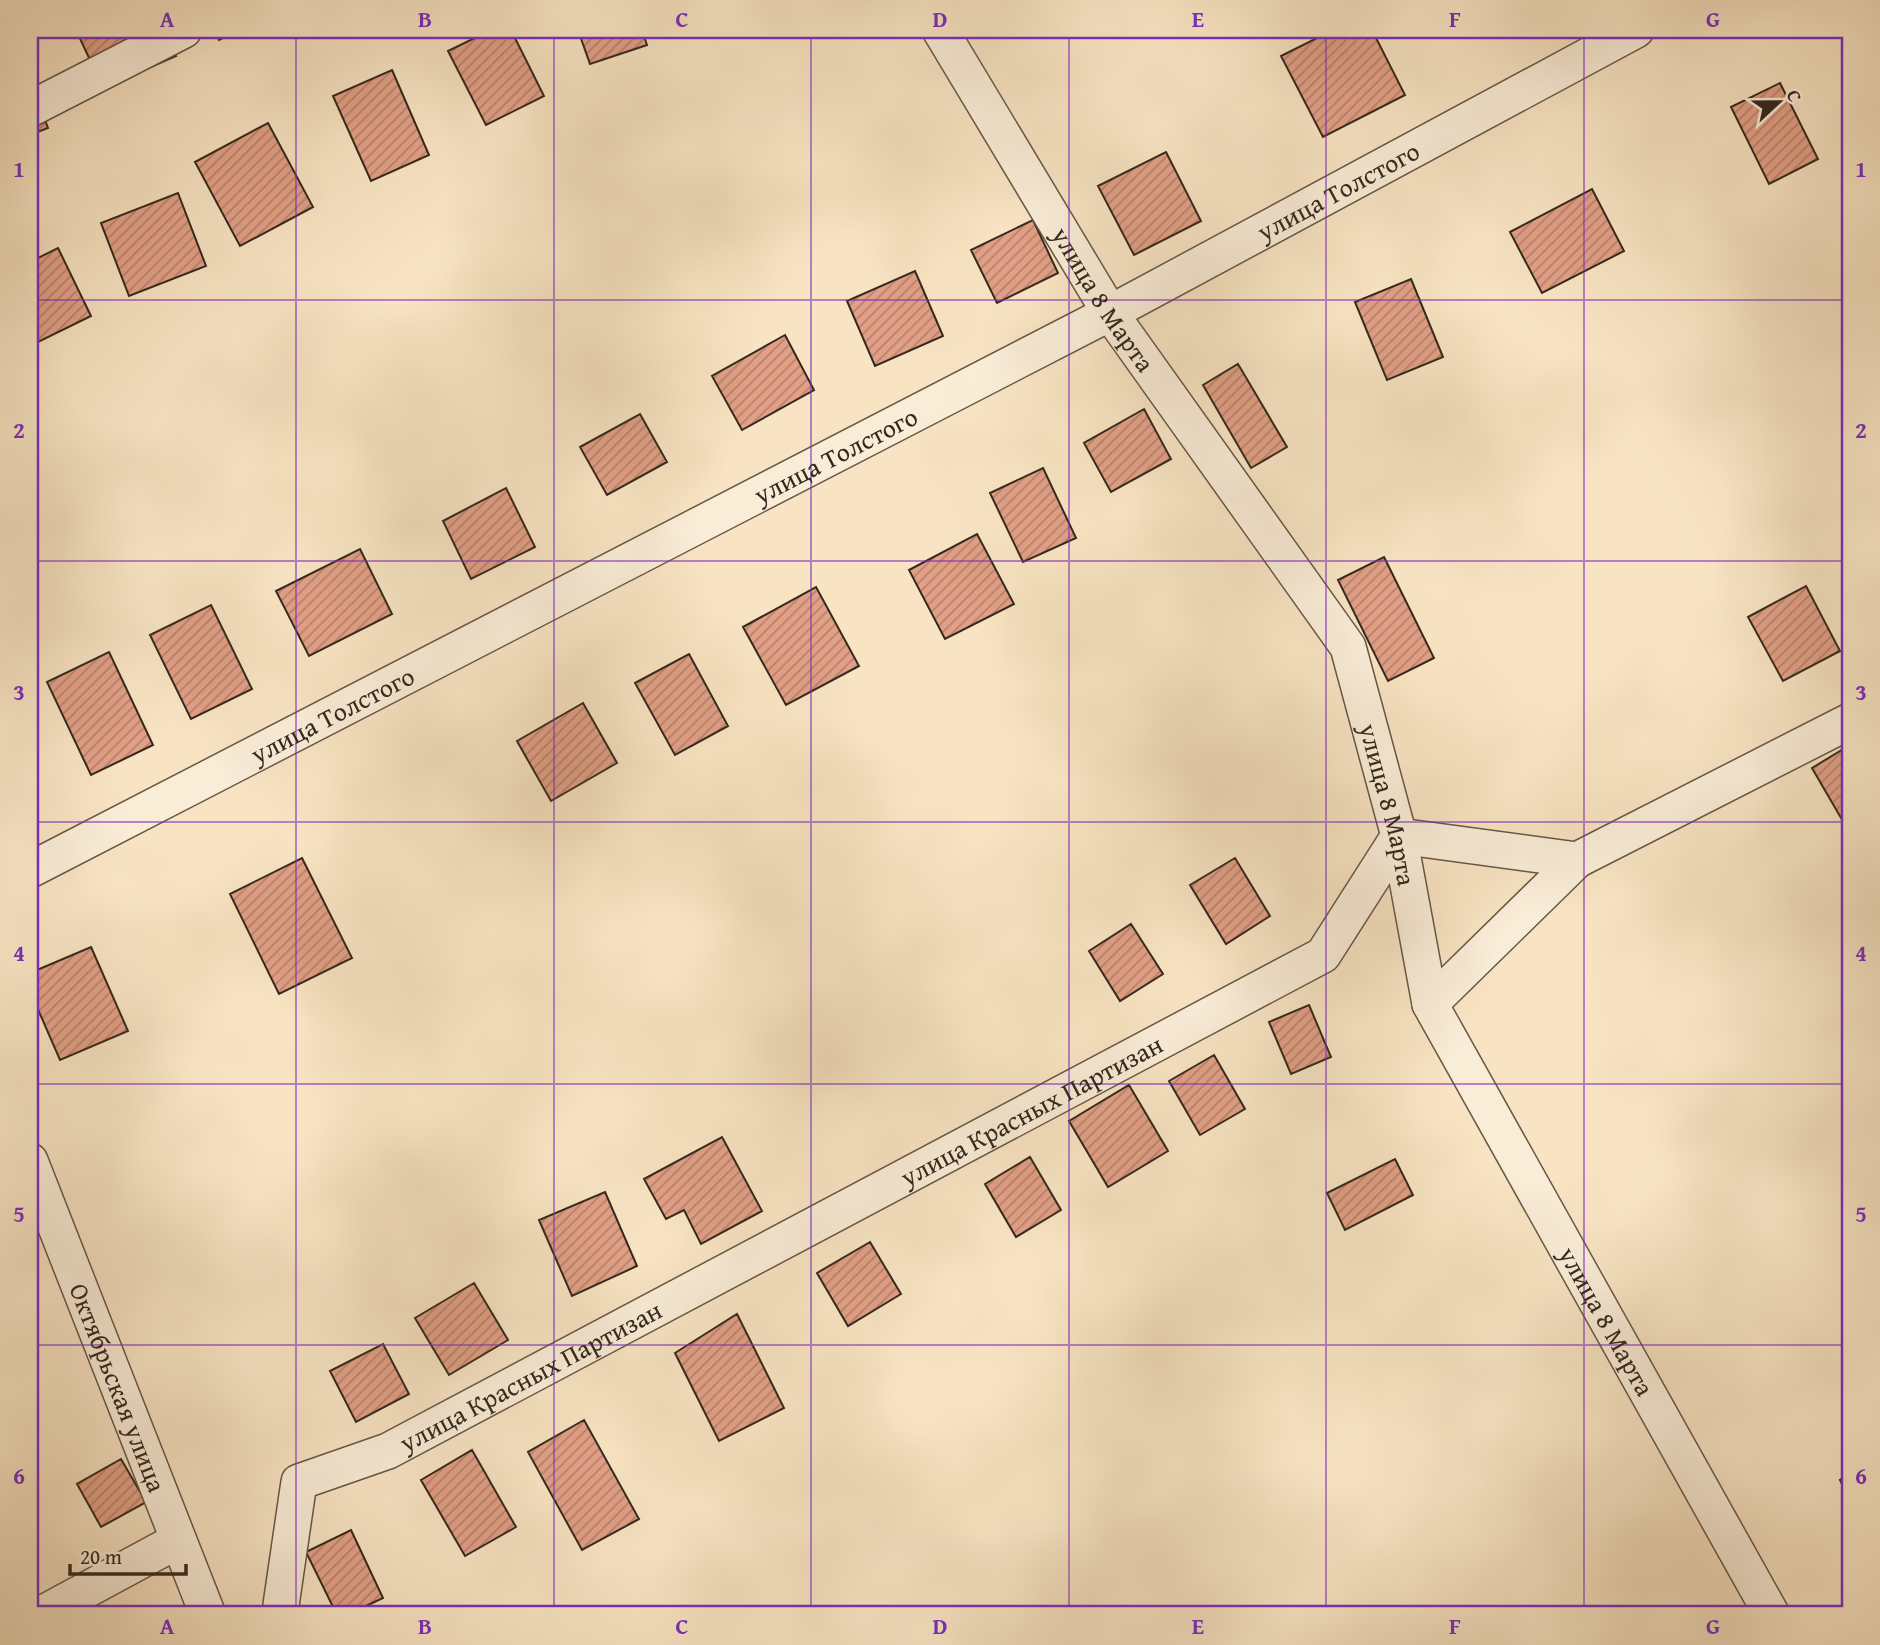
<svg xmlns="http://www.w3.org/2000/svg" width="1880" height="1645" font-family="'Gentium Book Plus',serif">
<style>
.building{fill:url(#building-hatch);stroke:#35281e;stroke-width:2}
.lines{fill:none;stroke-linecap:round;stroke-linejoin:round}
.street-casing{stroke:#665747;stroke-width:38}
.street{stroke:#faedd8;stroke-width:35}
.grid{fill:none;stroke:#7b2cbf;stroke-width:2;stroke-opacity:0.55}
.labels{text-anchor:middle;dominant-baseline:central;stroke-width:5;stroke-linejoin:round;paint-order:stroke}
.street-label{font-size:26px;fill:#35281e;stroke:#faedd8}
.neatline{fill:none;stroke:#7b2cbf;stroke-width:2.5}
.grid-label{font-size:23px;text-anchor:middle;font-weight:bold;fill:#7b2cbf}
</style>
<defs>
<pattern id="building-hatch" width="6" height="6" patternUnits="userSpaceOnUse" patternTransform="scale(1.75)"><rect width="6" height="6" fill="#e2a086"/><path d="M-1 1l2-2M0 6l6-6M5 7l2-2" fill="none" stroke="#b8826d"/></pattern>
</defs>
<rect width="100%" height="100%" fill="#f8e4c3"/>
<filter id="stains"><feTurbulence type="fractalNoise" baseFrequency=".00286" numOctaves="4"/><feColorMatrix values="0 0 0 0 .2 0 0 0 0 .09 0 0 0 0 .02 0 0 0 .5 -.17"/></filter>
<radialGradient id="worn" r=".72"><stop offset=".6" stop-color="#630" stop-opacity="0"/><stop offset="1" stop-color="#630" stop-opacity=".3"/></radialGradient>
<path class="building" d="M76,30H164L176,56L103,88Z
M214,30H240L219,40Z
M491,30H511L544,96L486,125L448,51Z
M578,30H642L647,45L590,64Z
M1333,30H1372L1405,95L1323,137L1281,56Z
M392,70L429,155L371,181L333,96Z
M30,82L48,128L30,135Z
M1780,83L1818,159L1769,184L1731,107Z
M268,123L313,207L240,246L195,162Z
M1166,152L1201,221L1134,255L1098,186Z
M1592,189L1624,251L1542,293L1510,232Z
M178,193L206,266L129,296L101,223Z
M1033,220L1058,273L997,303L971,250Z
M58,248L91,316L30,346V262Z
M915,271L943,336L875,366L847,301Z
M1411,279L1443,357L1387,380L1355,302Z
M785,335L814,390L742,430L712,376Z
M1238,364L1287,447L1251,468L1203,385Z
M1144,409L1171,459L1111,492L1084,443Z
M640,414L667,462L607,495L580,447Z
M1043,468L1076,538L1023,562L990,493Z
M506,488L535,547L471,579L443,521Z
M977,534L1014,604L945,639L909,570Z
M360,549L392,614L309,656L276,591Z
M1384,557L1434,658L1388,681L1338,580Z
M1806,586L1840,651L1783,681L1748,617Z
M816,587L859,666L786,705L743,627Z
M211,605L252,689L191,719L150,635Z
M109,652L153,745L91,775L47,682Z
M689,654L728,726L675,755L635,683Z
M583,703L617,763L551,801L517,741Z
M1850,745V813L1841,818L1812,768Z
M302,858L352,958L279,994L230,894Z
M1235,858L1270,916L1226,944L1190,885Z
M1131,924L1163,974L1120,1001L1089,951Z
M91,947L128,1031L60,1060L30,991V973Z
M1309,1005L1331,1057L1291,1074L1269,1022Z
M1214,1055L1245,1109L1200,1135L1169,1081Z
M1129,1085L1168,1151L1108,1187L1069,1121Z
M722,1137L762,1211L701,1244L684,1210L666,1219L644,1179Z
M1030,1157L1061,1210L1016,1237L985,1184Z
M1395,1159L1413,1195L1345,1230L1327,1193Z
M605,1192L637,1266L572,1296L539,1220Z
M870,1242L901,1294L848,1326L817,1273Z
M474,1283L508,1340L449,1375L415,1318Z
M737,1314L784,1408L719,1441L675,1353Z
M383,1344L409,1394L356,1422L330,1371Z
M584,1420L639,1519L582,1550L528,1452Z
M472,1450L516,1527L465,1556L421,1480Z
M121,1459L146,1502L101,1527L77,1484Z
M1850,1474V1501L1840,1480Z
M351,1530L383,1598L347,1615H337L306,1552Z"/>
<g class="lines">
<defs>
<g id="street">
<path id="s1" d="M940,30L1110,313L1348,647L1399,836L1430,1004L1772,1615"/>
<path d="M30,109L184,30"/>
<path id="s2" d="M30,870L1110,313L1636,30"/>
<path d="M1430,1004L1577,860"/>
<path id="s3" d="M30,1161L208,1615"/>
<path d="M40,1615L177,1541"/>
<path id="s4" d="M284,1615L281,1605L299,1482L388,1451L1323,955L1399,836L1577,860L1850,721"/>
</g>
</defs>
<use href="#street" class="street-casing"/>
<use href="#street" class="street"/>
</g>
<path class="grid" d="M296,30V1615M554,30V1615M811,30V1615M1069,30V1615M1326,30V1615M1584,30V1615M30,300H1850M30,561H1850M30,822H1850M30,1084H1850M30,1345H1850"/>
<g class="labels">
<g class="street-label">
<text stroke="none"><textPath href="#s2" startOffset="1474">улица Толстого</textPath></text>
<text stroke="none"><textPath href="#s1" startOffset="315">улица 8 Марта</textPath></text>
<text stroke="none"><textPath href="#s2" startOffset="906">улица Толстого</textPath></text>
<text stroke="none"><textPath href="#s2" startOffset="340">улица Толстого</textPath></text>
<text stroke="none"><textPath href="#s1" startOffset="903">улица 8 Марта</textPath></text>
<text stroke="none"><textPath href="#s4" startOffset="957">улица Красных Партизан</textPath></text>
<text stroke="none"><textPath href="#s1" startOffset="1470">улица 8 Марта</textPath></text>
<text stroke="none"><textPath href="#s4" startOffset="390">улица Красных Партизан</textPath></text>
<text stroke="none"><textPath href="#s3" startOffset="243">Октябрьская улица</textPath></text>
</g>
</g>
<rect width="1880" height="1645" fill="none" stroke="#f8e4c3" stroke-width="77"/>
<g transform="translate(1779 102) rotate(68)" stroke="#faedd8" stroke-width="5" paint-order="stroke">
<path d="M0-5L12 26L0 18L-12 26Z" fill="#35281e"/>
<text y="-10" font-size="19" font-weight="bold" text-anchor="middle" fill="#35281e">С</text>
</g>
<path d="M70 1564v10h116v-10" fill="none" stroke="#35281e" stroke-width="3.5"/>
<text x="80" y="1564" font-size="21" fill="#35281e" stroke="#faedd8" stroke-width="5" paint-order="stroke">20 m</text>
<rect x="38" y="38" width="1804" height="1568" class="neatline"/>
<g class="grid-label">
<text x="167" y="27">A</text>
<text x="425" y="27">B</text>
<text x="682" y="27">C</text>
<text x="940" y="27">D</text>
<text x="1198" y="27">E</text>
<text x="1455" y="27">F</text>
<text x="1713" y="27">G</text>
<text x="19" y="177">1</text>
<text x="1861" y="177">1</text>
<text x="19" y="438">2</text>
<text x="1861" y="438">2</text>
<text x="19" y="700">3</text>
<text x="1861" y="700">3</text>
<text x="19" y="961">4</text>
<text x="1861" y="961">4</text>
<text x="19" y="1222">5</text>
<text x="1861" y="1222">5</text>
<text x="19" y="1484">6</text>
<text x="1861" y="1484">6</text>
<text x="167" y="1634">A</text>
<text x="425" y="1634">B</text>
<text x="682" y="1634">C</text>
<text x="940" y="1634">D</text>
<text x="1198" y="1634">E</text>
<text x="1455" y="1634">F</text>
<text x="1713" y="1634">G</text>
</g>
<rect width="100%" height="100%" filter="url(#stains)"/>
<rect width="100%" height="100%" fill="url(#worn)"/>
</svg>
